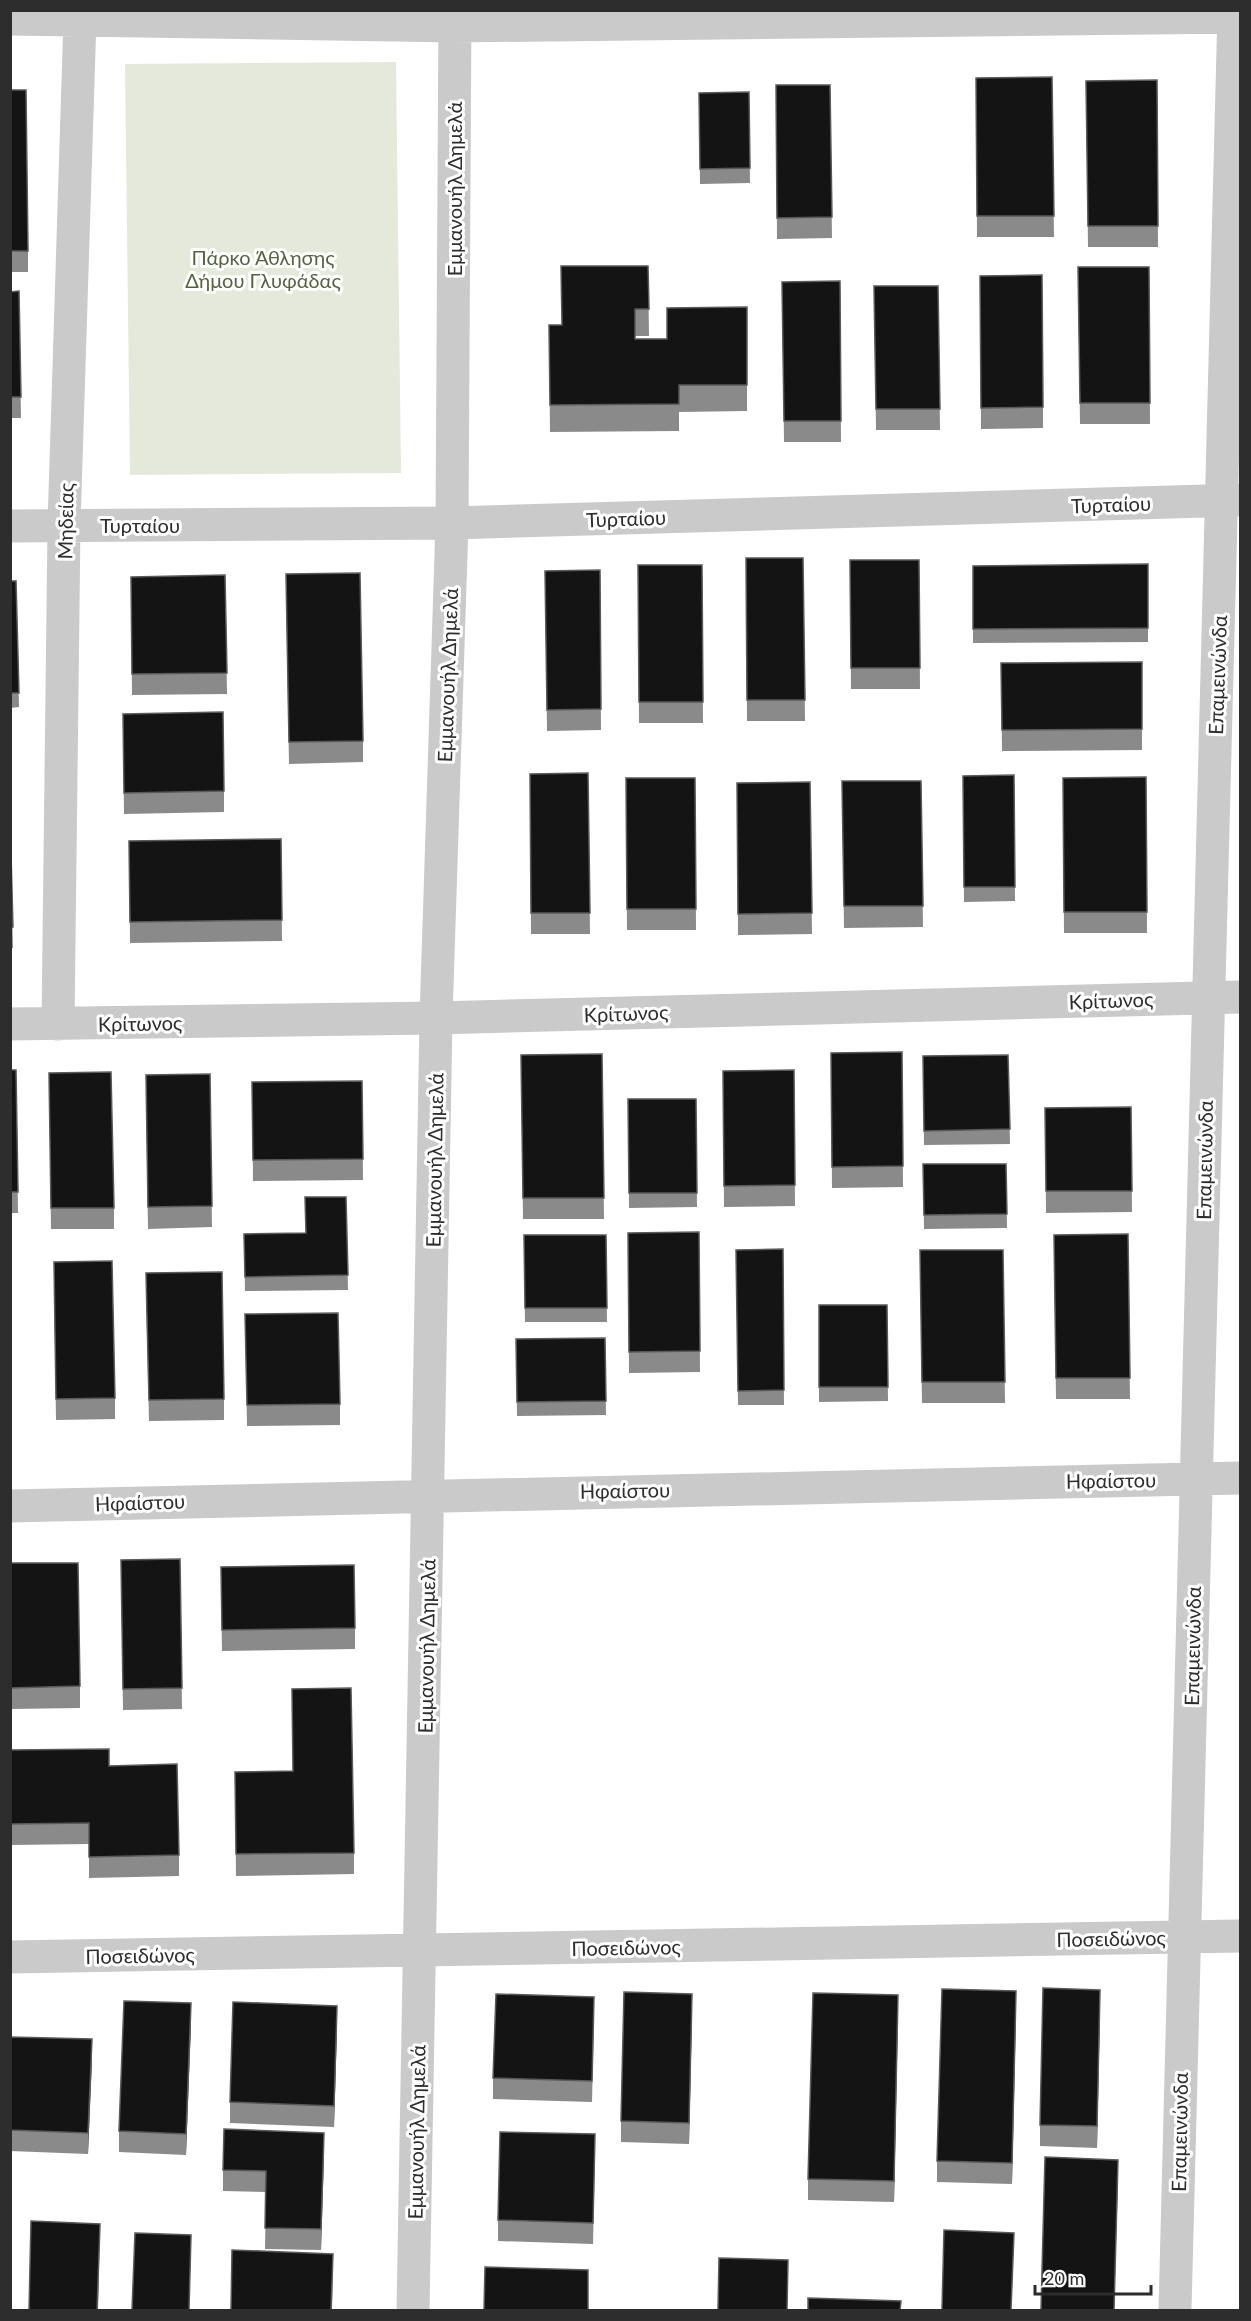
<svg xmlns="http://www.w3.org/2000/svg" width="1251" height="2321" font-family="Lato,sans-serif">
<style>
.green{fill:#e4e9db}
.lines{fill:none;stroke-linecap:round;stroke-linejoin:round}
.minor{stroke:#cacaca;stroke-width:33}
.wall{fill:#8a8a8a}
.shaded-wall{fill:#5a5a5a}
.building{fill:#141414;stroke:#5a5a5a;stroke-width:1.5}
.labels{text-anchor:middle;dominant-baseline:central;stroke-width:6;stroke-linejoin:round;paint-order:stroke}
.street-label{font-size:20px;fill:#2d2d2d;stroke:#fff}
.park-label{font-size:20px;fill:#54643e;stroke:#fff}
</style>
<rect width="100%" height="100%" fill="#fff"/>
<path class="green" d="M396,62L401,473L130,475L125,64Z"/>
<g class="lines">
<path class="minor" d="M10,19L455,26L1240,17
M10,526L452,523L1240,500
M10,1024L436,1018L1240,997
M58,1024L64,525L80,18
M10,1506L1240,1478
M10,1957L1240,1936
M413,2310L436,1018L452,523L455,10
M1175,2310L1234,10"/>
</g>
<path class="wall" d="M1052,77L1054,237H977L976,78Z
M1157,80L1158,247H1088L1086,81Z
M776,85H830L832,238L777,239Z
M10,90L28,251V272H10Z
M749,92L750,183L700,184L699,93Z
M648,266L649,336H635V339H667L747,307V411L679,412V431L550,432L549,325H562Z
M1078,267H1149L1150,424H1080Z
M980,276L1043,407V428L981,429Z
M840,281L841,442H784L782,282Z
M874,286H938L940,430H876Z
M19,291L21,418H10V292Z
M746,558H803L805,721H747Z
M850,560H919L920,689H851Z
M1148,564V642L973,643V566Z
M638,565H702L703,723H639Z
M600,570L601,730L547,731L545,571Z
M225,575L227,694L132,695L131,598Z
M10,581H16L19,707L10,708Z
M286,595L363,741V762L289,764Z
M1001,663L1142,729V750L1002,751Z
M123,714L224,791V812L124,814Z
M588,773L590,934H531L530,774Z
M1014,775L1015,901L964,902L963,776Z
M1146,777L1147,933H1064L1063,778Z
M626,778H695L696,930H627Z
M842,781H921L923,927L844,928Z
M810,782L812,934L738,935L737,783Z
M10,817L13,948H10Z
M281,839L282,941L130,943L129,841Z
M902,1052L903,1187L832,1188L831,1053Z
M602,1054L604,1219H523L521,1055Z
M1008,1055L1010,1144L924,1145L923,1056Z
M10,1070H16L18,1213H10Z
M794,1070L795,1206L724,1207L723,1071Z
M49,1073L114,1208V1229H51Z
M210,1074L212,1227L148,1229L146,1096Z
M362,1081L363,1180L253,1181L252,1082Z
M628,1099H696L697,1207L629,1208Z
M1131,1107L1132,1212L1046,1213L1045,1108Z
M923,1164H1006L1007,1228L924,1229Z
M346,1197L348,1290L245,1291L244,1234L306,1233Z
M699,1232L700,1372L629,1373L628,1233Z
M1128,1234L1130,1399H1056L1054,1235Z
M524,1235H606L607,1322H525Z
M783,1249L784,1405H738L736,1250Z
M920,1250H1003L1005,1403H922Z
M54,1283L115,1398V1419L56,1420Z
M146,1294L224,1399V1420L149,1421Z
M819,1305H887L888,1401L819,1402Z
M245,1314L340,1404V1425L247,1426Z
M605,1338L606,1415L517,1416L516,1339Z
M180,1559L182,1709L123,1710L121,1560Z
M10,1563L80,1686V1708L10,1709Z
M221,1588L355,1628V1649L222,1651Z
M10,1750L109,1766L179,1855V1876L89,1878V1844L10,1845Z
M293,1771L354,1853V1874L236,1876L235,1772Z
M1100,2011L1097,2148L1040,2146V2125Z
M1016,2013L1012,2184L937,2182V2161Z
M692,2015L689,2144L621,2142V2121Z
M898,2016L894,2202L808,2200V2179Z
M594,2018L592,2102L493,2099V2078Z
M191,2024L186,2155L119,2152V2131Z
M337,2027L334,2127L230,2123V2102Z
M10,2037L92,2060L88,2154L10,2151Z
M324,2154L321,2250L265,2249L266,2192L223,2191V2170Z
M595,2155L593,2244L498,2241V2220Z"/>
<path class="shaded-wall" d="M1100,1990V2011L1097,2148V2126Z
M1016,1991V2013L1012,2184V2163Z
M692,1994V2015L689,2144V2123Z
M898,1995V2016L894,2202V2181Z
M191,2003V2024L186,2155V2134Z
M337,2006V2027L334,2127V2106Z
M92,2039V2060L88,2154V2133Z
M324,2133V2154L321,2250V2229Z
M1118,2160V2181L1114,2310Z
M100,2224L98,2310H97Z
M333,2254L332,2310H331Z"/>
<path class="building" d="M1052,77L1054,216H977L976,78Z
M1157,80L1158,226H1088L1086,81Z
M776,85H830L832,217L777,218Z
M10,90H26L28,251H10Z
M749,92L750,168L700,169L699,93Z
M561,266H648L649,309H635V339H667V308L747,307V385H679V404L550,405L549,325H562Z
M1078,267H1149L1150,403H1080Z
M1042,275L1043,407L981,408L980,276Z
M840,281L841,421H784L782,282Z
M874,286H938L940,409H876Z
M19,291L21,397H10V292Z
M746,558H803L805,700H747Z
M850,560H919L920,668H851Z
M1148,564V628L973,629V566Z
M638,565H702L703,702H639Z
M600,570L601,709L547,710L545,571Z
M360,573L363,741L289,742L286,574Z
M225,575L227,673L132,674L131,577Z
M10,581H16L19,693H10Z
M1142,662V729L1002,730L1001,663Z
M223,712L224,791L124,793L123,714Z
M588,773L590,913H531L530,774Z
M1014,775L1015,887H964L963,776Z
M1146,777L1147,912H1064L1063,778Z
M626,778H695L696,909H627Z
M842,781H921L923,906H844Z
M810,782L812,913L738,914L737,783Z
M10,817L13,927H10Z
M281,839L282,920L130,922L129,841Z
M902,1052L903,1166L832,1167L831,1053Z
M602,1054L604,1198H523L521,1055Z
M1008,1055L1010,1129L924,1131L923,1056Z
M10,1070H16L18,1192H10Z
M794,1070L795,1185L724,1186L723,1071Z
M111,1072L114,1208H51L49,1073Z
M210,1074L212,1206L148,1207L146,1075Z
M362,1081L363,1159L253,1160L252,1082Z
M628,1099H696L697,1193H629Z
M1131,1107L1132,1191H1046L1045,1108Z
M923,1164H1006L1007,1214L924,1215Z
M305,1197H346L348,1275L245,1277L244,1234L306,1233Z
M699,1232L700,1351L629,1352L628,1233Z
M1128,1234L1130,1378H1056L1054,1235Z
M524,1235H606L607,1308H525Z
M783,1249L784,1390L738,1391L736,1250Z
M920,1250H1003L1005,1382H922Z
M112,1261L115,1398L56,1399L54,1262Z
M222,1272L224,1399L149,1400L146,1273Z
M819,1305H887L888,1387H819Z
M338,1313L340,1404L247,1405L245,1314Z
M605,1338L606,1401L517,1402L516,1339Z
M180,1559L182,1688L123,1689L121,1560Z
M10,1563H78L80,1686L10,1688Z
M354,1565L355,1628L222,1630L221,1567Z
M351,1688L354,1853L236,1854L235,1772L293,1771L292,1689Z
M109,1749V1766L177,1764L179,1855L89,1857V1823L10,1824V1750Z
M1043,1988L1100,1990L1097,2126L1040,2125Z
M942,1989L1016,1991L1012,2163L937,2161Z
M624,1992L692,1994L689,2123L621,2121Z
M813,1993L898,1995L894,2181L808,2179Z
M496,1994L594,1997L592,2081L493,2078Z
M124,2001L191,2003L186,2134L119,2131Z
M233,2002L337,2006L334,2106L230,2102Z
M10,2037L92,2039L88,2133L10,2130Z
M224,2129L324,2133L321,2229L265,2228L266,2171L223,2170Z
M500,2132L595,2134L593,2223L498,2220Z
M1045,2157L1118,2160L1114,2310H1041Z
M31,2221L100,2224L97,2310H29Z
M944,2230L1014,2233L1011,2310H942Z
M135,2233L191,2235L189,2310H132Z
M232,2250L333,2254L331,2310H231Z
M719,2258L788,2260L787,2310H718Z
M485,2267L588,2270V2310H484Z
M808,2298L901,2301L900,2310H808Z"/>
<g class="labels">
<g class="street-label">
<text transform="translate(454 189) rotate(-90)">Εμμανουήλ Δημελά</text>
<text transform="translate(1111 504) rotate(-2)">Τυρταίου</text>
<text transform="translate(626 518) rotate(-2)">Τυρταίου</text>
<text transform="translate(65 521) rotate(-89)">Μηδείας</text>
<text x="140" y="525">Τυρταίου</text>
<text transform="translate(447 675) rotate(-88)">Εμμανουήλ Δημελά</text>
<text transform="translate(1217 675) rotate(-88)">Επαμεινώνδα</text>
<text transform="translate(1111 1000) rotate(-2)">Κρίτωνος</text>
<text transform="translate(626 1013) rotate(-2)">Κρίτωνος</text>
<text transform="translate(140 1023) rotate(-1)">Κρίτωνος</text>
<text transform="translate(434 1160) rotate(-89)">Εμμανουήλ Δημελά</text>
<text transform="translate(1204 1160) rotate(-89)">Επαμεινώνδα</text>
<text transform="translate(1111 1480) rotate(-1)">Ηφαίστου</text>
<text transform="translate(625 1490) rotate(-1)">Ηφαίστου</text>
<text transform="translate(140 1502) rotate(-2)">Ηφαίστου</text>
<text transform="translate(426 1646) rotate(-89)">Εμμανουήλ Δημελά</text>
<text transform="translate(1192 1646) rotate(-89)">Επαμεινώνδα</text>
<text transform="translate(1111 1938) rotate(-1)">Ποσειδώνος</text>
<text transform="translate(626 1947) rotate(-1)">Ποσειδώνος</text>
<text transform="translate(140 1955) rotate(-1)">Ποσειδώνος</text>
<text transform="translate(416 2132) rotate(-89)">Εμμανουήλ Δημελά</text>
<text transform="translate(1179 2132) rotate(-89)">Επαμεινώνδα</text>
</g>
<g class="park-label">
<text x="263" y="257">Πάρκο Άθλησης<tspan x="263" dy="23">Δήμου Γλυφάδας</tspan></text>
</g>
</g>
<rect width="1251" height="2321" fill="none" stroke="#2d2d2d" stroke-width="24"/>
<path d="M1035 2285v9h116v-9" fill="none" stroke="#2d2d2d" stroke-width="3"/>
<text x="1044" y="2285" font-size="18" fill="#2d2d2d" stroke="#ffffff" stroke-width="4.5" paint-order="stroke">20 m</text>
</svg>
